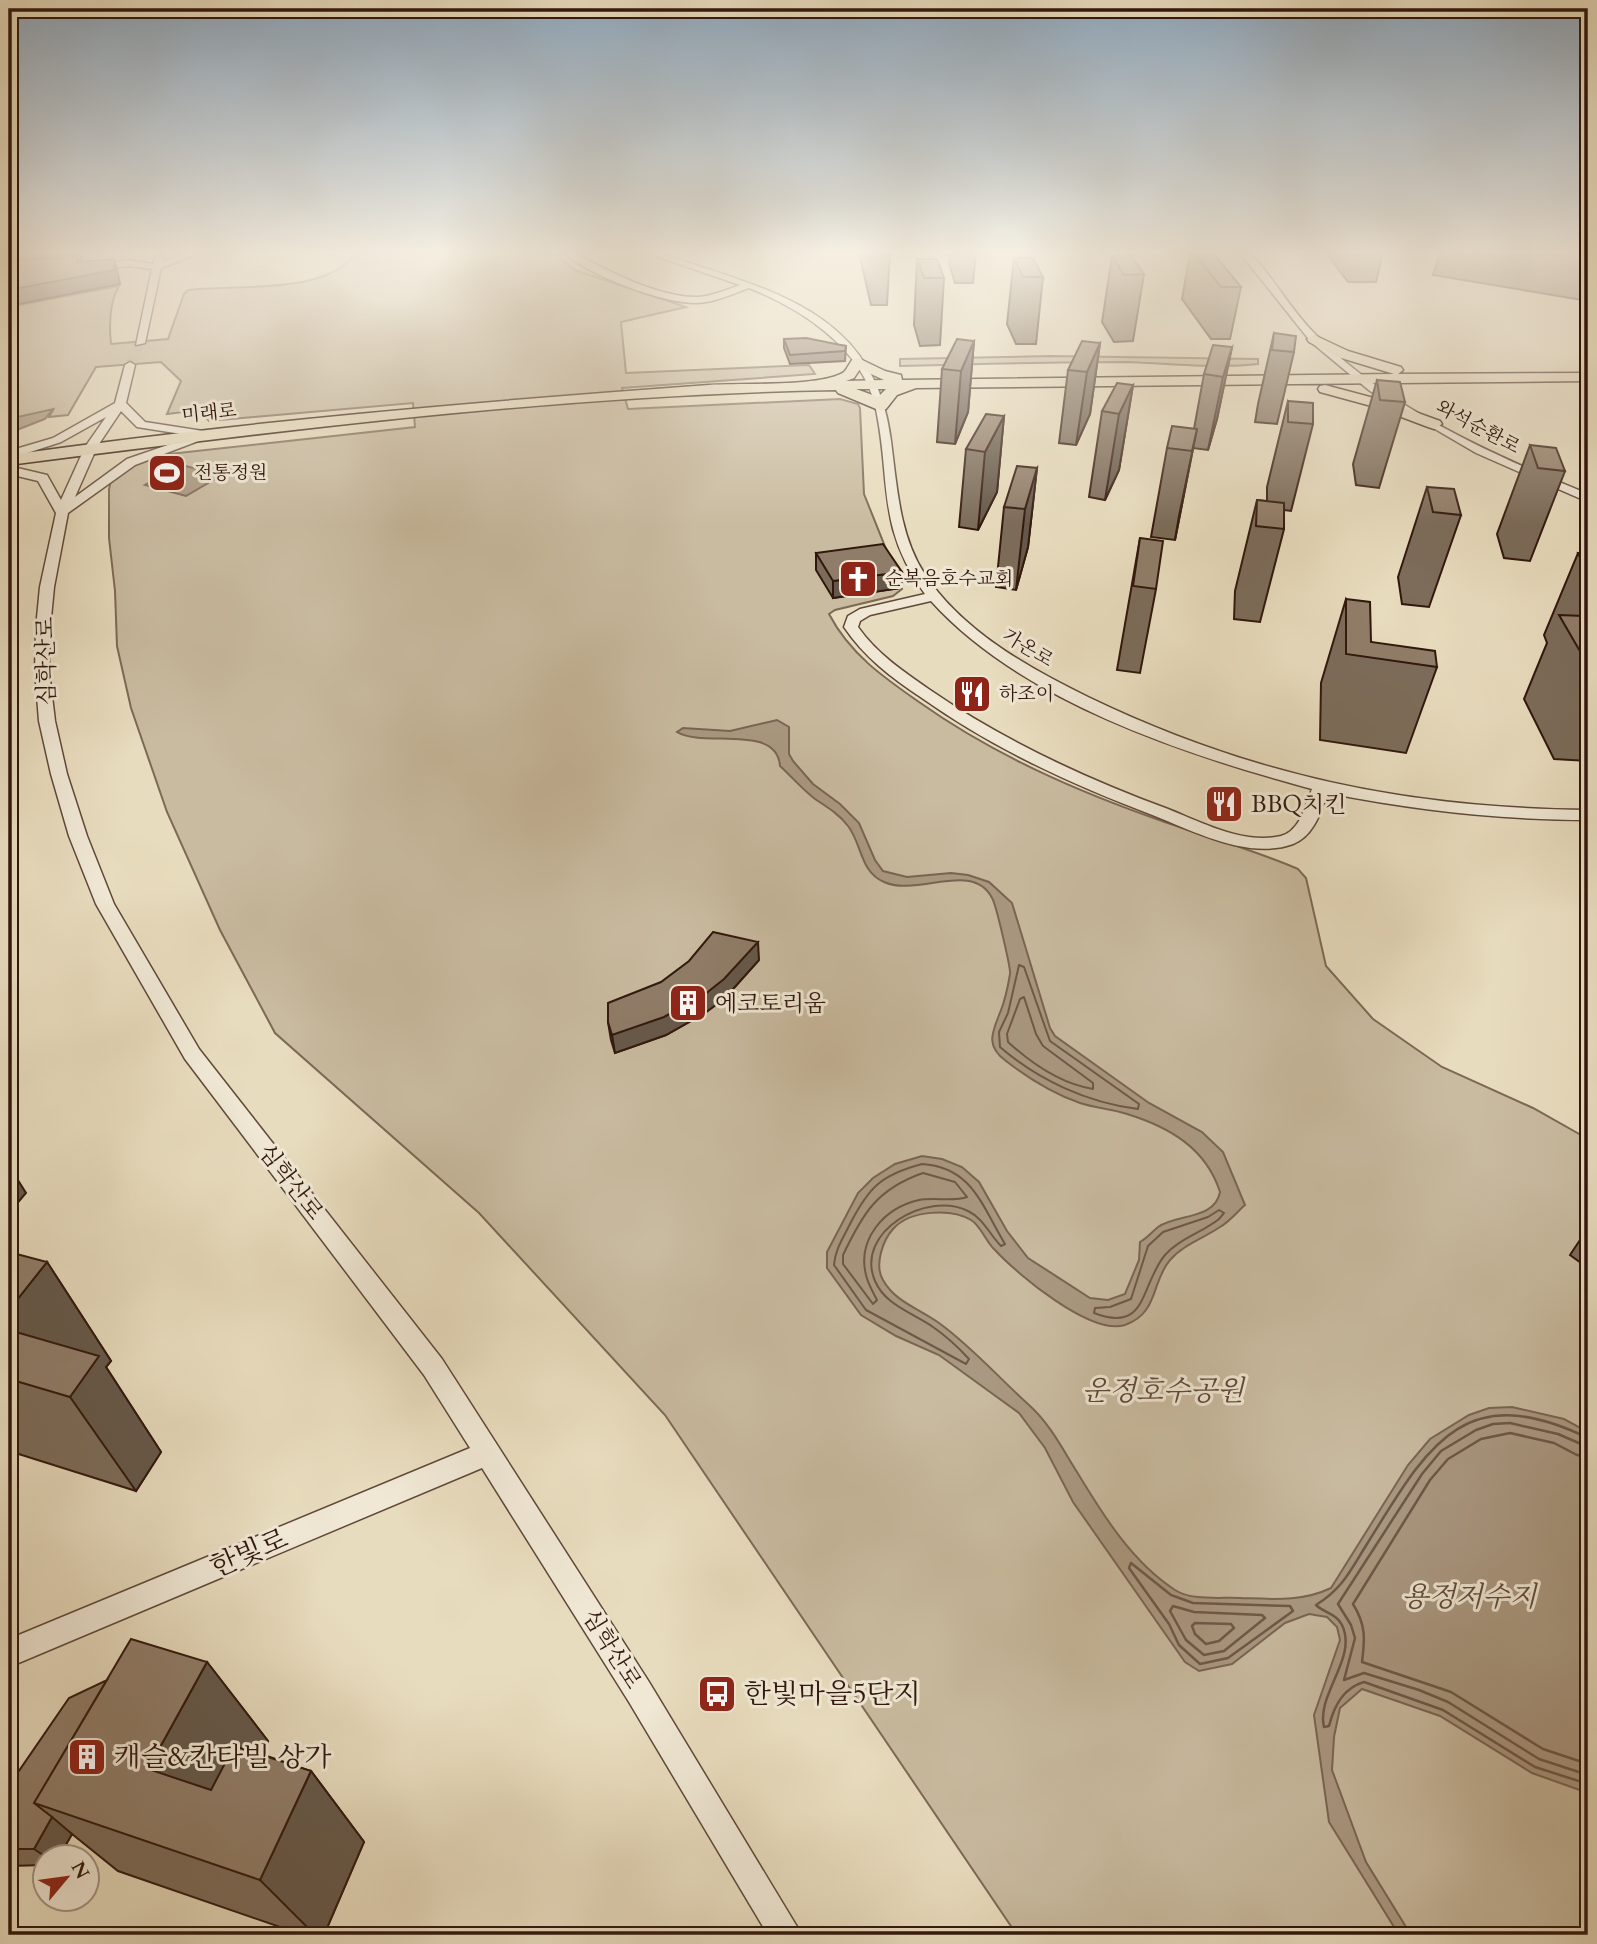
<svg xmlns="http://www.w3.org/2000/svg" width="1597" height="1944" font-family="Cardo,'Noto Serif KR',serif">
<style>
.green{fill:#c9bba0;stroke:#7d6956;stroke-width:2}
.water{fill:#aa9982;stroke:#7a6553;stroke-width:2}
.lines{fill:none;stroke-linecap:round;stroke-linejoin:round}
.shore-far1{stroke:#6e5848;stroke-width:2}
.shore{stroke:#6e5848;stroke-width:2.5}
.minor-tunnel{stroke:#c3b59b;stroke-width:10;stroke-dasharray:10 5;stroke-linecap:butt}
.minor-casing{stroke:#5f4839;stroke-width:3}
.major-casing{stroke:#31170d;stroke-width:3}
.minor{fill:#f0e8d5;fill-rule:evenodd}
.major{fill:#e8dcbe;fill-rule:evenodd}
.wall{fill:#7c6c5a;stroke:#31170d;stroke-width:2}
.shaded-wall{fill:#65584a;stroke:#31170d;stroke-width:2}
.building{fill:#907d69;stroke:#31170d;stroke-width:2}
.labels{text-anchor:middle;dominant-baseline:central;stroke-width:6;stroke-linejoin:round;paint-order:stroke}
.far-street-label{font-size:19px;fill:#31170d;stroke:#f0e8d5}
.far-poi-label{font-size:19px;fill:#31170d;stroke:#f0e8d5;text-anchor:start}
.street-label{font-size:23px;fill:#31170d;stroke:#f0e8d5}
.poi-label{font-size:23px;fill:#31170d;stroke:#f0e8d5;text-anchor:start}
.near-park-label{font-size:28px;font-style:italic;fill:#5f4839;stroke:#f0e8d5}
.near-street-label{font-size:28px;fill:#31170d;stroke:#f0e8d5}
.near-water-label{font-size:28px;font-style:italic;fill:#614b3c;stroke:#f0e8d5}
.near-poi-label{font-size:28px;fill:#31170d;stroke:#f0e8d5;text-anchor:start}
</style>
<rect width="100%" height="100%" fill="#e8dcbe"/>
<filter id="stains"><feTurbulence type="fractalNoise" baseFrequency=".00286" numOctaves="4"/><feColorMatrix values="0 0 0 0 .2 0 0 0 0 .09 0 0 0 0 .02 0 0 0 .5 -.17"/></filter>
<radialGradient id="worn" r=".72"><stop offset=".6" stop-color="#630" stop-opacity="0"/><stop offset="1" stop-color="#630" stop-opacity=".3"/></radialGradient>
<path class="green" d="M355,253H554L575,270L686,307L621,322L626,373L809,365L815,374L622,388L628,409L840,399L858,404L860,408L864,494L902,589L893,596L835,610L829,614C850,654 883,677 919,702C994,755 1076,791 1162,821C1207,837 1254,850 1298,869L1306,878L1326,966L1373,1019L1442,1067L1533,1108L1588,1139V1935H1017L665,1415L479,1213L275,1033L220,930L167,812L131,708L117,646L115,591L109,538V489L112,476L151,456L415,427L413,403L209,421L199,410L167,414L181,381L161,362L96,367L68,415L49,417L53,410L9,419V307L119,286C109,303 109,325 111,344L168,339L184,294L188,290C233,284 327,296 355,253Z
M1050,356L1258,359V364C1214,369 1169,363 1125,362C1050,362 975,364 900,366V359Z"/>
<path class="water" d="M53,409L45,419L9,433V419Z
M181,465L222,475L186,496L145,485Z
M777,720L789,727V754L793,761L813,784L840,804L859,823L875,860L883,871L907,877L951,873L968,875L989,882L1012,903L1050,1028L1055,1036L1149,1103L1202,1132L1223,1152L1245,1205C1237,1212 1229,1222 1220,1227C1204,1238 1183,1245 1170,1260C1151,1282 1159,1313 1125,1325C1091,1336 1017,1274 995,1250C986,1242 981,1226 971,1220C951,1208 910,1210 893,1229C883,1240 874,1265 883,1280C895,1302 920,1309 939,1323C971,1346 999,1378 1029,1405C1050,1424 1062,1448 1077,1472C1103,1515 1132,1562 1175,1590C1192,1601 1220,1597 1240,1598C1272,1599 1302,1602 1331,1588L1408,1465L1430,1439L1469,1415L1489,1408L1512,1407L1564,1419L1588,1432V1793L1532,1773L1440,1716L1362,1689L1340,1708L1334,1737L1332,1770L1366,1862L1411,1935H1399L1329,1822L1314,1715L1340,1640L1337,1627L1327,1617L1309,1614L1285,1623L1232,1664L1199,1671L1185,1662L1073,1502L1045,1448L1019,1413L939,1355L896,1336L861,1315L827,1268V1252L858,1193L873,1178L895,1164L922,1156L942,1159L962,1167L979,1182L1007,1231L1028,1258L1090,1298L1108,1300L1125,1294L1139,1260L1140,1242C1147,1238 1152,1232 1158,1227C1176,1214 1215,1220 1220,1192C1206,1148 1169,1127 1127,1114C1112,1109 1095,1108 1080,1103C1054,1094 1028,1078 1006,1061C984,1045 993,1031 1001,1010C1005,1000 1008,986 1010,974C1011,969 996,904 992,898C973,860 917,897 884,882C860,872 862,844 848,826C839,814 827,807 815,799C802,789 792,777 780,766C777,723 703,748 677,732L683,728L730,731Z"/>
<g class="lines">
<path class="shore-far1" d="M1019,965L1024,967L1050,1041L1139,1104L1138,1109C1088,1103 1038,1080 1000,1047L999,1032L1008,1013Z
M1024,997L1036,1034L1043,1046L1093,1083V1089C1062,1084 1031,1063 1008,1042L1007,1034L1020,999Z
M922,1164C972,1167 982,1206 1005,1244L1001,1246C990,1235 983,1218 968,1211C927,1190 854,1232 875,1281C885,1305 913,1313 933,1327C946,1336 958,1347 969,1359L966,1364L866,1310L834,1265C835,1250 843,1238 850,1224C869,1187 881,1175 922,1164Z
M923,1173L955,1182L967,1197C954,1202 934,1197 919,1200C884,1208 857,1239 866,1275C868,1284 873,1292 877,1300L873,1304L843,1264V1255C863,1213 877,1189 923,1173Z
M1219,1210L1224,1213L1219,1219C1203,1232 1179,1239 1165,1255C1140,1285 1148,1334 1094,1313L1095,1308L1110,1307L1131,1299L1148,1246L1163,1232L1208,1217Z"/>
<path class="shore" d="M1588,1438C1462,1377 1427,1448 1367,1544C1350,1571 1343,1588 1316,1605C1324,1613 1336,1613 1342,1625C1358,1658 1316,1694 1324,1727L1329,1726C1334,1706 1343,1688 1364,1682L1443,1710L1535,1767L1588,1784
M1588,1447L1558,1434L1510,1423L1493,1424L1476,1430L1441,1451L1422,1474L1338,1604L1351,1625L1355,1638L1344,1680L1364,1673L1419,1690L1448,1702L1539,1759L1588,1775
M1588,1457L1577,1455L1554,1443L1510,1433L1481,1439L1448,1459L1430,1480L1353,1604C1366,1625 1365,1639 1362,1662L1451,1692L1543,1749L1588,1764
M1131,1563L1171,1595L1193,1603L1290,1606L1293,1611L1228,1658L1200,1664L1179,1645L1169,1624L1129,1568Z
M1173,1606L1194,1612L1262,1615L1265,1618L1224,1651L1204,1655L1186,1640L1170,1611Z
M1195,1623L1231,1624L1234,1628L1219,1641L1206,1644L1195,1634L1192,1626Z"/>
<path class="minor-tunnel" d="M130,365L140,343"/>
<defs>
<path id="minor" d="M185,253L197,254L161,268L145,343L136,345L152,269L128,266L91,270L86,267L128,260L153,264L156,255H162L163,262Z
M564,253H575C607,271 660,298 698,297C712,296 726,290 740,285L647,253H660C766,290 875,308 891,441C897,486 899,534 924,573C961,630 1028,668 1088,697C1252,776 1407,808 1588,810V820C1500,820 1414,810 1328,793C1321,811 1314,836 1293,844C1249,860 1195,832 1155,816C1073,785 994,749 922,698C892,678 864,657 844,627L848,616L860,609L925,594C875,525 892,480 875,405C861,347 800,308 749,288C732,294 714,303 696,303C661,303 591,276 564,253ZM931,601C1021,701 1186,755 1312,789C1306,805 1300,831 1281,836C1244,845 1201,822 1168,809C1084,778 1004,741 930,690C904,672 877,654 858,627L860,621L870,615Z
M1240,253H1249L1257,261C1278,285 1294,314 1317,336C1391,410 1493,455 1588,494V502L1476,453L1370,391L1311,342Z
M130,362L135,365L126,403L145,422L203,431L214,435L135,465L68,513L54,587L50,628L49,671L55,721L67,774L87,836L114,904L199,1049L442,1359L649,1682L802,1935H768L629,1702L482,1468L9,1667V1639L470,1448L424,1375L185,1059L96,904L69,836L51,774L39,721L35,671L36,628L40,587L56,513L38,481L9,474V466L47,475L61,500L85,447L106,417L61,442L9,459V451L53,438L115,403L125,365ZM121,411L137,427L194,436L127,459L75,497L97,447Z"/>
<path id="major" d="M1314,335L1348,351L1401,367L1403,370L1398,374L1588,373V381L916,388L897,395L886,409L881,411L838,393L836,390C559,395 283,430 9,465V455C241,422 475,402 709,385C739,383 823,387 844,372C847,369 850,362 853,359L858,358L885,371L901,375L902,380L1394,374L1338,357L1309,342L1307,339ZM860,369L884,380L846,381L854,378ZM856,389H886L878,397Z
M1325,385L1385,401L1440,421L1442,424L1434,429L1428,427L1375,407L1320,392L1318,389L1320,386Z"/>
</defs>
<use href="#minor" class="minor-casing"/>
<use href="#major" class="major-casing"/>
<use href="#minor" class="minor"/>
<use href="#major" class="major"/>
</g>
<path class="wall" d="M859,253H890L887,305H871Z
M950,253H976L973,283H955L949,263Z
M1190,253H1213L1241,287L1230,339H1211L1182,299Z
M1326,253H1383L1376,282H1348Z
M1440,253H1588V301L1433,275Z
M1112,256L1144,274L1133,341L1114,342L1102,322Z
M1014,258L1043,277L1036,344H1016L1007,324Z
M917,259L944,278L940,345L920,346L914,325Z
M1274,333L1294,352L1277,424L1255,422L1258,404Z
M784,339L846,346L845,361L790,364L784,348Z
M974,341L968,412L955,444L937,442L942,369Z
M1100,343L1090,414L1076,445L1059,443L1068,370Z
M1232,347L1217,419L1208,450L1193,448L1175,540L1151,537L1167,448L1194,429L1204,374Z
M1377,380L1405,402L1379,488L1356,485L1353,464Z
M1133,385L1119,470L1105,500L1089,497L1102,411Z
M1288,401L1313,424L1291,511L1284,510V529L1260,622L1234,619L1235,591L1257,500L1267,501V487Z
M1004,416L997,492L978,530L959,527L966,449Z
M1530,445L1565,471L1530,561L1504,558L1497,534Z
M1037,468L1028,547L1016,590L996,587L1004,507Z
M1427,487L1461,515L1429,607L1402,604L1398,577Z
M1140,538L1156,589L1140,673L1117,670Z
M816,553L902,572L901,588L833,598L816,570Z
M1578,553L1588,554V761L1554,759L1524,699L1547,643L1544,635Z
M1346,599L1371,642L1437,667L1406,753L1320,740L1321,683Z
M759,960L725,998L705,1013L666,1035L615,1053L611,1040L608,1022Z
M1588,1228V1268L1570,1255Z
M47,1262L111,1361L106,1367L161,1452L136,1491L9,1451V1379Z
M207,1662L268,1741L261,1754L311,1771L364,1842L324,1935H303L118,1871L72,1834L59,1857H46V1865L9,1866V1781H12Z"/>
<path class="shaded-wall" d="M9,253H82V260L78,261L82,272L114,259L118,274L120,284L9,306Z
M974,341L968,412L955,444L961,371Z
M1100,343L1090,414L1076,445L1087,372Z
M1232,347L1217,419L1208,450L1223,377Z
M1133,385L1119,470L1105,500L1119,414Z
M1004,416L997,492L978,530L985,452Z
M1197,429L1179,516L1175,540Z
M1037,468L1028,547L1016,590L1025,509Z
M902,572L901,588L833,598V581Z
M758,942L759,960L725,998L705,1013L666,1035L615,1053L612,1035Z
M9,1166L26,1193L9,1213Z
M47,1262L111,1361L106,1367L161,1452L136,1491L70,1397L9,1344V1310Z
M207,1662L268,1741L218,1840L148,1769Z
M311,1771L364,1842L324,1935H315L260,1880Z
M52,1817L72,1834L59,1857H46L34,1849Z"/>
<path class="building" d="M1194,253H1213L1241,287H1221Z
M1131,255L1144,274L1124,275L1112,256Z
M77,257V262L114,259L115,270L9,290V261Z
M1014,258H1033L1043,277H1023Z
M917,259H937L944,278H924Z
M1274,333L1296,336L1294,352L1272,350Z
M806,338L846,346L845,351L790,355L784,339Z
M957,339L974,341L961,371L942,369Z
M1082,341L1100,343L1087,372L1068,370Z
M1213,345L1232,347L1223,377L1204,374Z
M1377,380L1400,382L1405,402L1380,400Z
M1117,383L1133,385L1119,414L1102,411Z
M1288,401L1313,403V424L1288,422Z
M986,414L1004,416L985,452L966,449Z
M1172,426L1197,429L1192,451L1167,448Z
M1530,445L1556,448L1565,471L1538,468Z
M1017,466L1037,468L1025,509L1004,507Z
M1427,487L1454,489L1461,515L1433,512Z
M1257,500L1284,503V529L1256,526Z
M1140,538L1163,541L1156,589L1133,586Z
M883,544L902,572L833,581L816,553Z
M1578,553L1588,554V575Z
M1346,599L1370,602L1371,642L1435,651L1437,667L1346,654Z
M1559,615L1584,616L1588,624V665Z
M713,932L758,942L724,979L704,995L664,1017L612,1035L608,1022V1003L661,982L689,961Z
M9,1252L47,1262L9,1310Z
M9,1330L99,1356L70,1397L9,1379Z
M131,1639L207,1662L148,1769L211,1790L234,1746L311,1771L260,1880L34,1803Z
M107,1680L34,1803L52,1817L34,1849H9V1781H12L69,1698Z"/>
<linearGradient id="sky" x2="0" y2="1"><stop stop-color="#8fa9bf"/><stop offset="0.48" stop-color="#f5efe2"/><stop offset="1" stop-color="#f5efe2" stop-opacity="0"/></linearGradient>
<rect width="1597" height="525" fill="url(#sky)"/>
<defs>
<symbol id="stadium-square" viewBox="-11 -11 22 22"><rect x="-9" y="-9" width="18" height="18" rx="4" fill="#8f2418" stroke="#f0e8d5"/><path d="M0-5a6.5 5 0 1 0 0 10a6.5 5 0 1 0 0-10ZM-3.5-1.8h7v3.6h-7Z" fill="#fff"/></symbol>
<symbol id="church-square" viewBox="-11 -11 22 22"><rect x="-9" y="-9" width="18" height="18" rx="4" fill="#8f2418" stroke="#f0e8d5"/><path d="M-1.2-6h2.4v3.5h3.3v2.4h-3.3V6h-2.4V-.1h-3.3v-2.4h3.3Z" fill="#fff"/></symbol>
<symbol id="restaurant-square" viewBox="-11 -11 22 22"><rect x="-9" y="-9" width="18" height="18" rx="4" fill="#8f2418" stroke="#f0e8d5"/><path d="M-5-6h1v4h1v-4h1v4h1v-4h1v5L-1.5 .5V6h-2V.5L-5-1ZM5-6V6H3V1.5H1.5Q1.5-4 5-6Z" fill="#fff"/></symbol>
<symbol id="building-square" viewBox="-11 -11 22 22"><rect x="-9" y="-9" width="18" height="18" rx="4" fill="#8f2418" stroke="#f0e8d5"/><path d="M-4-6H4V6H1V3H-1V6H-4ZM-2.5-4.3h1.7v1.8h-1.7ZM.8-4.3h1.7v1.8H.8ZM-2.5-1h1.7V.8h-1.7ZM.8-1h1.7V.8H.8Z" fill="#fff"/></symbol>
<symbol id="bus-square" viewBox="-11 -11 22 22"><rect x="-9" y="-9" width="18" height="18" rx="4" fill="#8f2418" stroke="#f0e8d5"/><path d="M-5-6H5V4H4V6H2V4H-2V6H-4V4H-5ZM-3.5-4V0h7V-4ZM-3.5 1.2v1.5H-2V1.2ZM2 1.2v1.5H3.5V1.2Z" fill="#fff"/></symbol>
</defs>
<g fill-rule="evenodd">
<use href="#stadium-square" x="145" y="451" width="44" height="44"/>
<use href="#church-square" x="836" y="557" width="44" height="44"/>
<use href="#restaurant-square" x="950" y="672" width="44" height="44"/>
<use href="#restaurant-square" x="1202" y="782" width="44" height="44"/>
<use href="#building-square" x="666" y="981" width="44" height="44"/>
<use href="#bus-square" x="695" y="1672" width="44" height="44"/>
<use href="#building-square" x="65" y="1735" width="44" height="44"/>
</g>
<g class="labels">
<g class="far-street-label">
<text transform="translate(209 413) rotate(-6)">미래로</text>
<text transform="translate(1478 427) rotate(28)">와석순환로</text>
<text transform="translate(1028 648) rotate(31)">가온로</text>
</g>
<g class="far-poi-label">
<text x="194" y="473">전통정원</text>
<text x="885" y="579">순복음호수교회</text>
<text x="999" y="694">하조이</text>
</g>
<g class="street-label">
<text transform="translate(46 661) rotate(-91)">심학산로</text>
<text transform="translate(291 1182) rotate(52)">심학산로</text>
<text transform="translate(612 1649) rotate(58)">심학산로</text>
</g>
<g class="poi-label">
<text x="1251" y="804">BBQ치킨</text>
<text x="715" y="1003">에코토리움</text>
</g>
<g class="near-park-label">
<text x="1163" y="1391">운정호수공원</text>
</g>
<g class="near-street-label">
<text transform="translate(249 1553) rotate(-23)">한빛로</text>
</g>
<g class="near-water-label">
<text x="1469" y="1597">용정저수지</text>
</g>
<g class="near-poi-label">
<text x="744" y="1694">한빛마을5단지</text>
<text x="114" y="1757">캐슬&amp;칸타빌 상가</text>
</g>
</g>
<rect width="1597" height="1944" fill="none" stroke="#e8dcbe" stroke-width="35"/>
<rect x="10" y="10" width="1576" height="1923" fill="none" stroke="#31170d" stroke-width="3.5"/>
<rect x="18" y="18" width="1562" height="1909" fill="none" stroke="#31170d" stroke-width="2"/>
<g transform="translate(66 1878) rotate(61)"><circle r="33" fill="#f0e8d5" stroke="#a49485" stroke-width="2"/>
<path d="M0-5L12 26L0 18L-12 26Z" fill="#8f2418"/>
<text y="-10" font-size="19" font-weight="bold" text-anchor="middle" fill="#31170d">N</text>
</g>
<rect width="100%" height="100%" filter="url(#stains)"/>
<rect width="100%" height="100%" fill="url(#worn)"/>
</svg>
